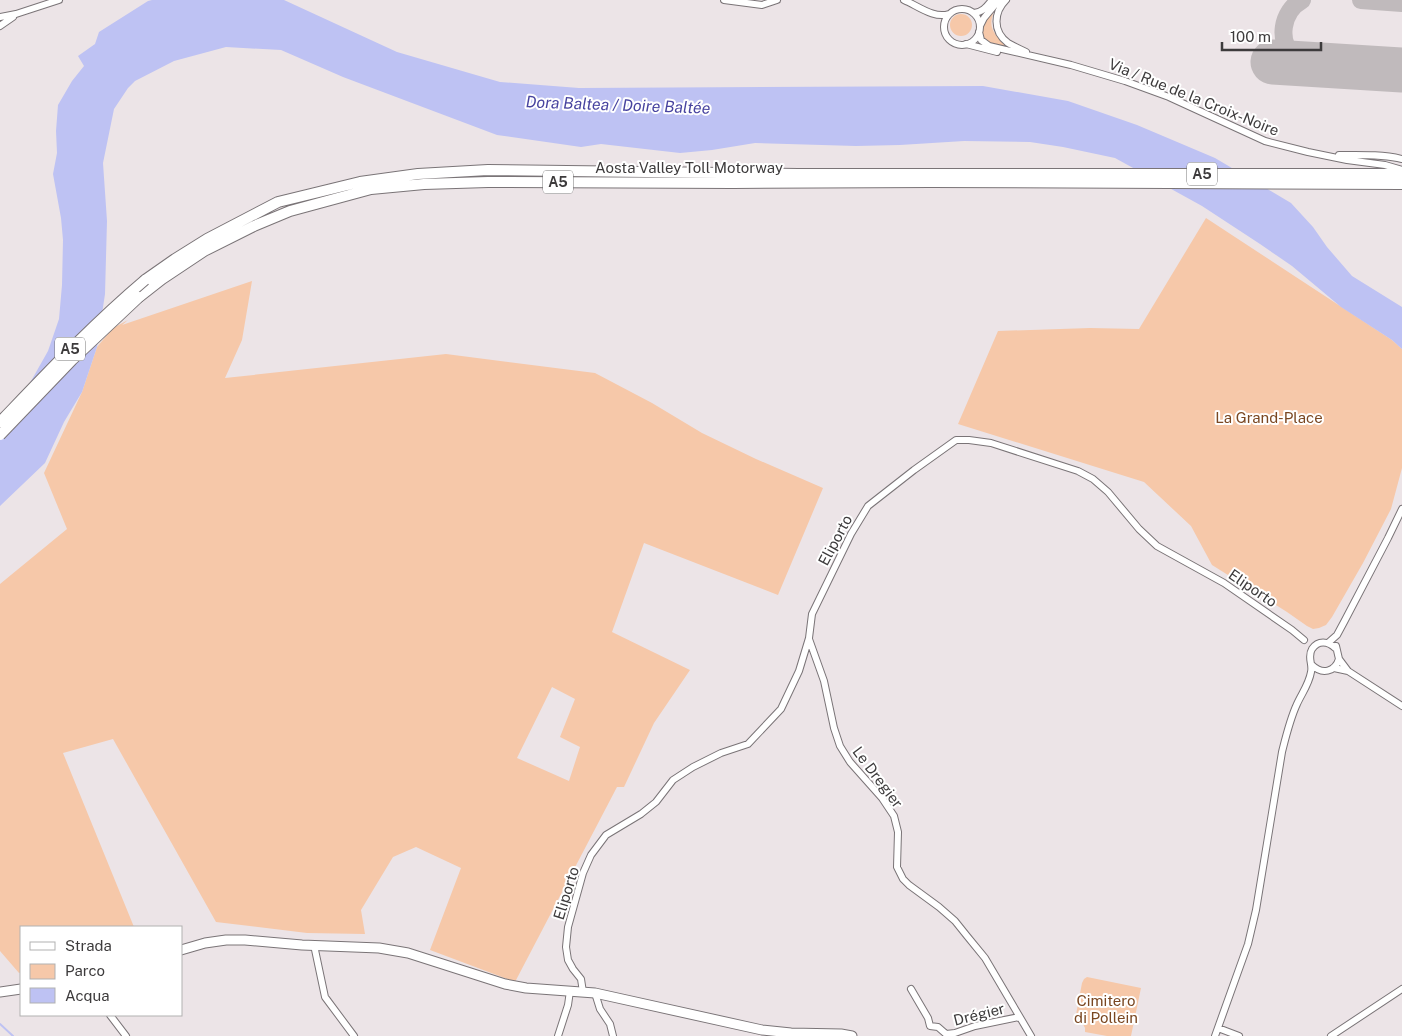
<svg xmlns="http://www.w3.org/2000/svg" width="1402" height="1036" font-family="'Public Sans',sans-serif">
<style>
.green{fill:#f6c8a9;fill-rule:evenodd}
.water{fill:#bec2f3}
.lines{fill:none;stroke-linecap:round;stroke-linejoin:round}
.stream{stroke:#bec2f3;stroke-width:2}
.taxiway{stroke:#c0babc;stroke-width:18}
.runway{stroke:#c0babc;stroke-width:45}
.minor-casing{stroke:#7a7477;stroke-width:8}
.major-casing{stroke:#7a7477;stroke-width:11}
.highway-casing{stroke:#7a7477;stroke-width:12}
.minor{stroke:#fff;stroke-width:6}
.major{stroke:#fff;stroke-width:9}
.highway{stroke:#fff;stroke-width:10}
.highway-bridge-casing{stroke:#7a7477;stroke-width:12;stroke-linecap:butt}
.highway-bridge{stroke:#fff;stroke-width:10}
.labels{text-anchor:middle;dominant-baseline:central;stroke-width:4;stroke-linejoin:round;paint-order:stroke}
.shield{fill:#fff;stroke:#777676;stroke-width:1}
.shield-label{font-size:14px;font-weight:bold;fill:#3d3b3c}
.street-label{font-size:15px;fill:#3d3b3c;stroke:#fff}
.park-label{font-size:15px;fill:#7a4721;stroke:#fff}
.water-label{font-size:16px;font-style:italic;fill:#47439f;stroke:#fff}
</style>
<rect width="100%" height="100%" fill="#ece4e7"/>
<path class="green" d="M994,11C987,29 995,34 1006,46C1003,46 998,46 994,45C973,39 983,21 994,11Z
M950 25a11 11 0 1 1 22 0a11 11 0 1 1-22 0Z
M1206,218L1392,340L1402,349V468L1391,509L1363,563L1332,617L1326,625L1319,628L1313,629L1307,626L1287,612L1212,565L1191,526L1144,482L958,424L998,331L1090,328L1139,329Z
M252,281L242,340L225,378L446,354L595,373L652,403L702,433L756,459L823,488L778,595L644,543L612,632L690,670L654,723L624,787H617L515,982L430,950L461,868L416,847L393,857L361,910L365,934L307,933L216,922L113,739L63,753L134,927H21V972L19,973L0,951V584L67,529L44,473L82,392L97,347L113,328L128,320L122,325ZM552,687L575,699L560,737L580,747L569,781L517,758Z
M1087,977L1141,988L1131,1036H1107L1085,1032V1028L1082,1022L1075,1020L1082,983L1084,979Z"/>
<path class="water" d="M152,0H284L397,52L500,82L579,88L983,86L1068,101L1137,125L1215,158L1291,203L1313,227L1327,247L1352,276L1402,307V349L1392,340L1341,307L1292,266L1260,244L1202,206L1115,158L1063,147L1030,142L964,141L900,145L856,146L755,143L712,150L680,153L601,144L581,147L497,135L343,77L281,50L226,47L174,61L135,81L128,88L114,109L103,163L107,221L105,294L97,347L82,392L64,422L45,463L0,506V436L48,351L59,319L62,285L63,240L61,218L53,174L57,153L56,131L58,105L72,81L84,66L78,56L95,44L99,32L148,1Z"/>
<g class="lines">
<path class="stream" d="M0,1024L13,1036"/>
<path class="taxiway" d="M1302,0C1282,11 1276,42 1295,57C1302,62 1309,63 1318,65
M1361,0L1402,3"/>
<path class="runway" d="M1273,62L1402,70"/>
<defs>
<path id="minor" d="M724,0L762,5L777,0
M904,0C918,6 934,19 949,14
M1006,0C994,12 992,31 1008,43C1013,46 1020,49 1026,52
M944 27a18 18 0 1 1 36 0a18 18 0 1 1-36 0Z
M974,13C983,12 987,6 992,0
M0,17L16,14L59,0
M0,26L13,17
M980,26L984,18L999,0
M979,32L981,40L989,46L1071,65L1125,81L1169,97L1265,141L1308,152L1347,160L1385,165L1402,170
M966,44L997,52
M1339,155C1359,155 1382,154 1402,159
M809,639L824,681L834,728L840,746L850,762L882,798L894,816L898,832L897,867L903,879L909,885L939,907L955,921L967,936L985,958L1031,1036
M1328,643L1337,635L1344,622L1388,538L1402,509
M1312,665C1322,675 1335,672 1339,659L1336,646
M1334,668L1348,671L1339,659
M1348,671L1402,706
M314,945L325,997L354,1036
M911,989L928,1018L930,1026L938,1027L946,1034L955,1033L975,1026L1019,1017
M583,992L581,979L573,969L568,960L566,947L568,927L583,873L591,855L606,835L641,814L656,802L673,780L693,767L721,753L748,744L781,709L799,671L809,638L812,614L851,534L868,506L914,470L956,440H969L991,443L1078,471L1093,479L1108,492L1139,529L1157,546L1224,583L1292,630L1304,640
M595,993L600,1009L610,1024L613,1036
M110,1015L126,1036
M1218,1028L1239,1036
M558,1036L568,1005L570,991
M1215,1036L1248,944L1256,910L1282,752C1286,736 1290,719 1297,704C1302,693 1309,684 1311,672C1313,664 1307,657 1312,649C1318,640 1328,641 1335,648
M1331,1036L1402,989"/>
<path id="major" d="M181,950L205,943L226,940H245L302,945L379,948L408,953L505,984L526,988L595,993L762,1030L791,1033L841,1034L852,1036
M0,992L21,989"/>
<path id="highway" d="M145,280L175,259L207,239L278,202L360,182L418,174L488,170L798,174H1402
M139,297L162,279L204,251L254,226L290,211L371,189L424,184L488,182L733,183L930,182L1402,184"/>
</defs>
<use href="#minor" class="minor-casing"/>
<use href="#major" class="major-casing"/>
<use href="#highway" class="highway-casing"/>
<use href="#minor" class="minor"/>
<use href="#major" class="major"/>
<use href="#highway" class="highway"/>
<defs>
<path id="highway-bridge" d="M0,422C47,373 93,324 145,280
M0,435L72,360L139,297"/>
</defs>
<use href="#highway-bridge" class="highway-bridge-casing"/>
<use href="#highway-bridge" class="highway-bridge"/>
</g>
<g class="labels">
<g class="shield">
<rect x="1187" y="162.5" width="30" height="23" rx="4"/>
<rect x="543" y="170.5" width="30" height="23" rx="4"/>
<rect x="55" y="337.5" width="30" height="23" rx="4"/>
</g>
<g class="shield-label">
<text x="1202" y="174">A5</text>
<text x="558" y="182">A5</text>
<text x="70" y="349">A5</text>
</g>
<g class="street-label">
<text transform="translate(1194 97) rotate(22)">Via / Rue de la Croix-Noire</text>
<text x="689" y="167">Aosta Valley Toll Motorway</text>
<text transform="translate(835 540) rotate(-62)">Eliporto</text>
<text transform="translate(1253 588) rotate(34)">Eliporto</text>
<text transform="translate(878 777) rotate(53)">Le Dregier</text>
<text transform="translate(566 893) rotate(-73)">Eliporto</text>
<text transform="translate(979 1014) rotate(-14)">Drégier</text>
</g>
<g class="park-label">
<text x="1269" y="417">La Grand-Place</text>
<text x="1106" y="1000">Cimitero<tspan x="1106" dy="17">di Pollein</tspan></text>
</g>
<g class="water-label">
<text transform="translate(618 105) rotate(2)">Dora Baltea / Doire Baltée</text>
</g>
</g>
<rect x="20" y="926" width="162" height="90" fill="#ffffff" stroke="#b1b1b1"/>
<rect x="30" y="942" width="25" height="8" fill="#ffffff" stroke="#b1b1b1"/>
<text x="65" y="951" font-size="15" fill="#3d3b3c">Strada</text>
<rect x="30" y="964" width="25" height="15" fill="#f6c8a9" stroke="#b1b1b1"/>
<text x="65" y="976" font-size="15" fill="#3d3b3c">Parco</text>
<rect x="30" y="988" width="25" height="15" fill="#bec2f3" stroke="#b1b1b1"/>
<text x="65" y="1001" font-size="15" fill="#3d3b3c">Acqua</text>
<path d="M1222 42v8h99v-8" fill="none" stroke="#3d3b3c" stroke-width="2.5"/>
<text x="1230" y="42" font-size="15" fill="#3d3b3c" stroke="#ffffff" stroke-width="4" paint-order="stroke">100 m</text>
</svg>
